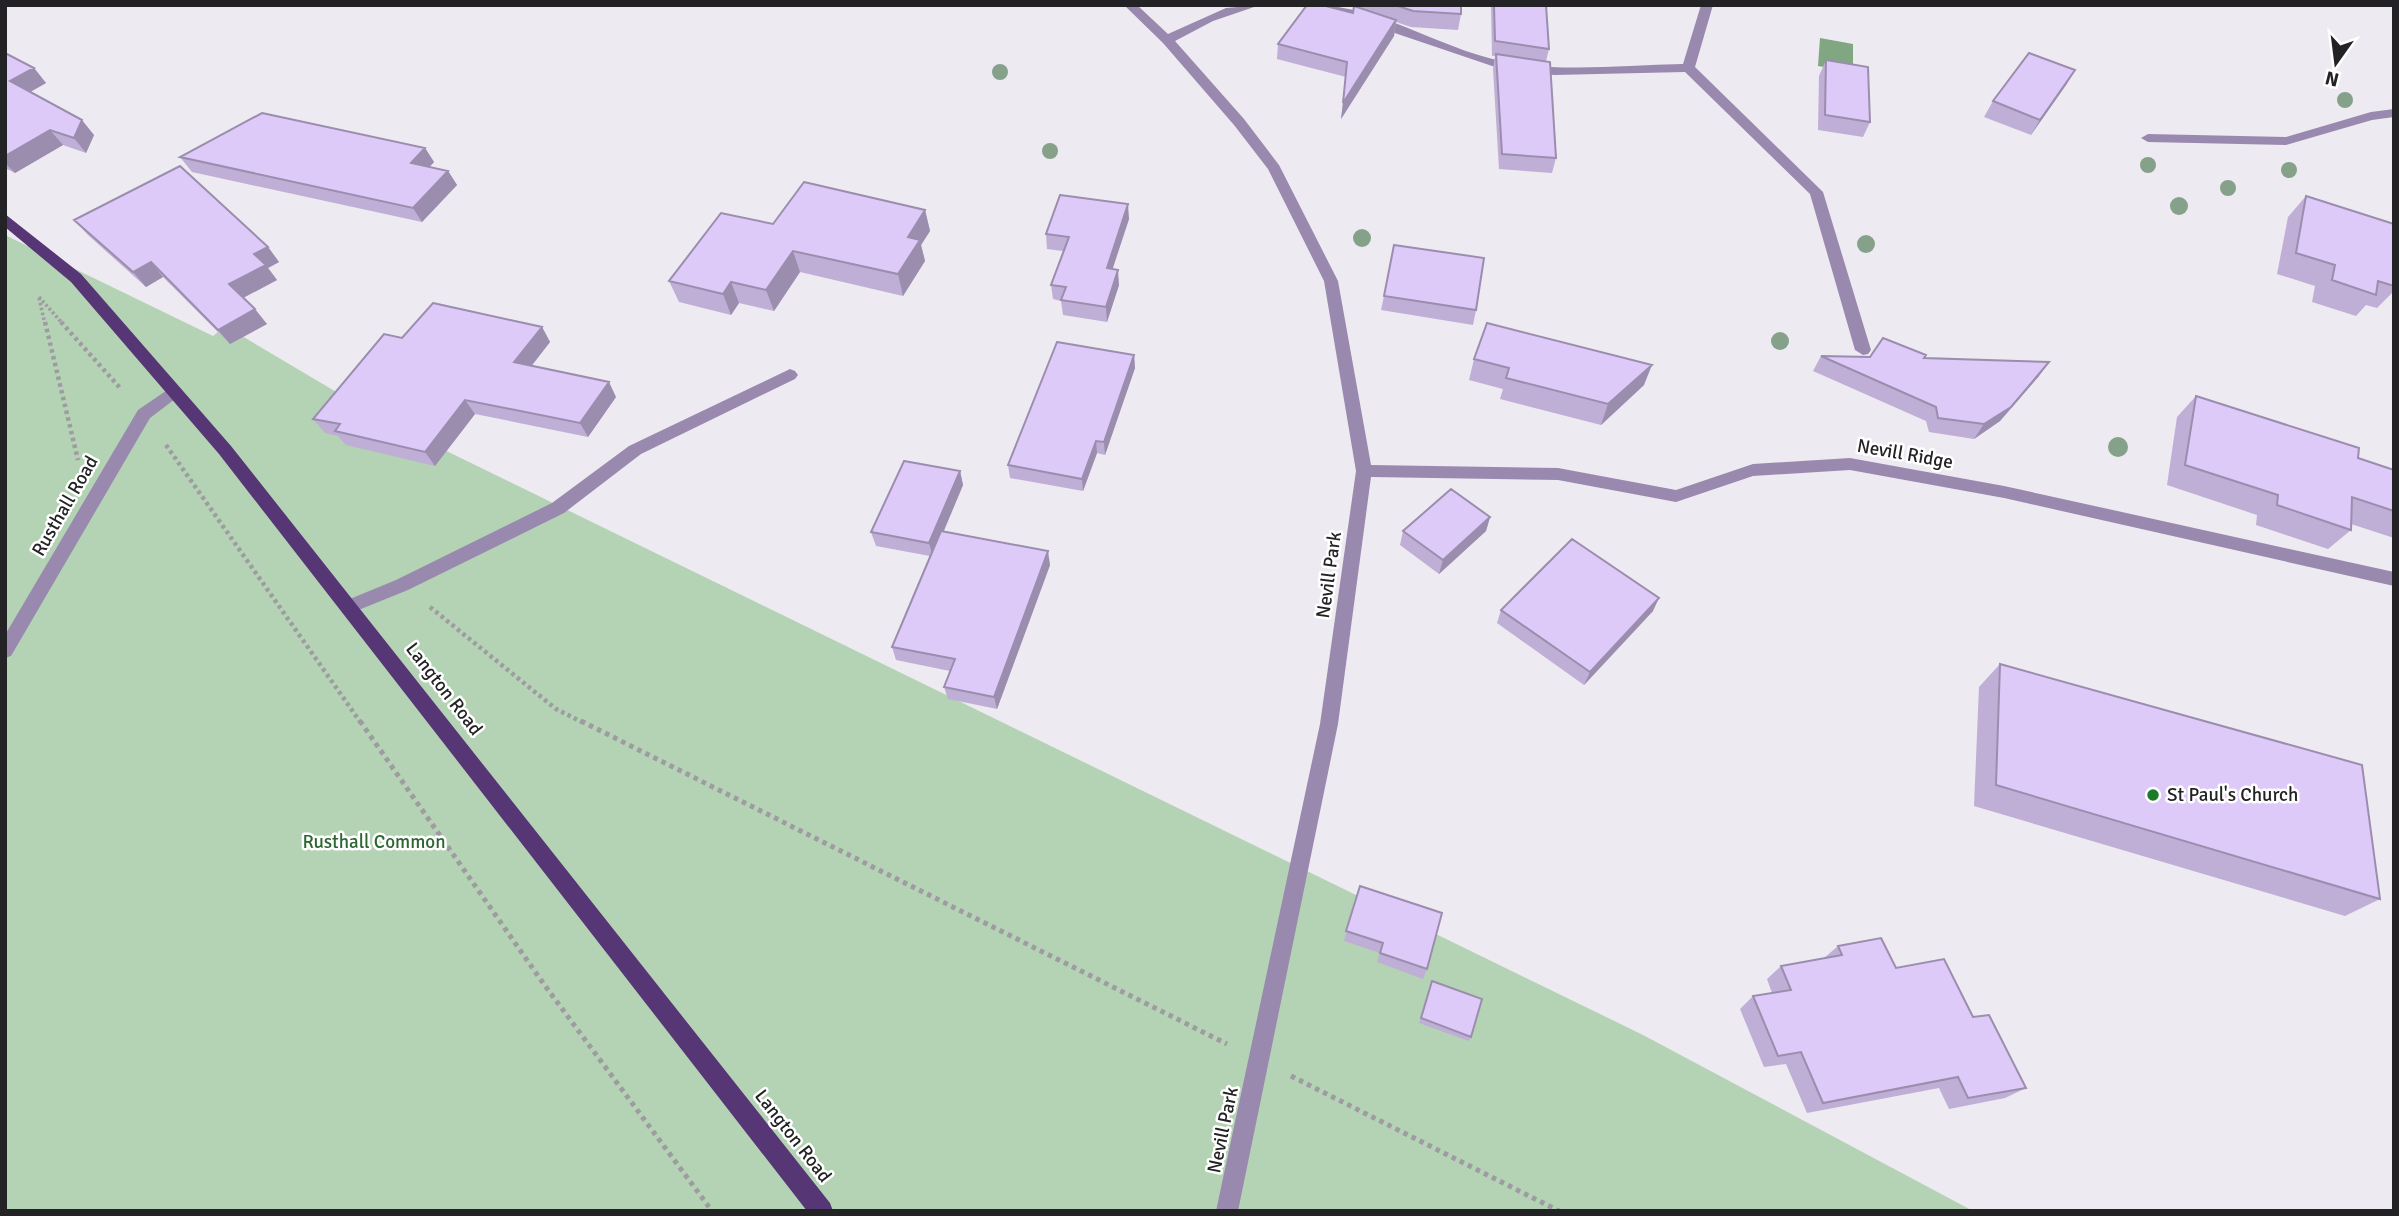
<svg xmlns="http://www.w3.org/2000/svg" width="2399" height="1216" font-family="Signika,sans-serif">
<style>
.green{fill:#b4d2b4}
.water{fill:#81a682}
.lines{fill:none;stroke-linecap:round;stroke-linejoin:round}
.path-far2{stroke:#9e9ba1;stroke-width:3.5;stroke-dasharray:2.5 2.5;stroke-linecap:butt}
.path-far1{stroke:#9e9ba1;stroke-width:4.5;stroke-dasharray:3.5 3.5;stroke-linecap:butt}
.path{stroke:#9e9ba1;stroke-width:5;stroke-dasharray:4.5 4.5;stroke-linecap:butt}
.lane{fill:#9a89ae;fill-rule:evenodd}
.street{fill:#9a89ae;fill-rule:evenodd}
.primary{fill:#573676;fill-rule:evenodd}
.tree{fill:#85a189}
.wall{fill:#bfaed5}
.shaded-wall{fill:#9b8dae}
.building{fill:#decaf8;stroke:#9b8dae;stroke-width:2}
.poi-dot{fill:#1c7b2b;stroke:#fff;stroke-width:2.5}
.labels{text-anchor:middle;dominant-baseline:central;stroke-width:5;stroke-linejoin:round;paint-order:stroke}
.street-label{font-size:19px;fill:#232224;stroke:#fff}
.poi-label{font-size:19px;fill:#232224;stroke:#fff;text-anchor:start}
.park-label{font-size:19px;fill:#2f6533;stroke:#fff}
</style>
<rect width="100%" height="100%" fill="#eeeaf2"/>
<path class="green" d="M5,235L213,336L225,326L387,422L1643,1035L1973,1211H5Z"/>
<path class="water" d="M1820,38L1853,44V72L1818,66Z"/>
<g class="lines">
<path class="path-far2" d="M39,297L63,324
M39,298L45,324"/>
<path class="path-far1" d="M45,322L78,460
M61,322L121,389
M166,445L361,723
M430,607L556,709L584,723"/>
<path class="path" d="M360,721L543,983L712,1211
M581,721L1227,1044
M1291,1076L1559,1211"/>
<path class="lane" d="M2394,109V117L2372,120L2286,145L2148,142L2141,138L2148,134L2286,137L2371,112Z
M790,369L795,371L798,375L795,379L641,454L564,513L408,590L351,613L345,611L342,606L345,601L396,580L552,503L629,446Z"/>
<path class="street" d="M1124,5H1137L1168,34L1226,8L1260,5L1213,21L1175,41L1244,119L1279,165L1338,281L1371,465L1558,468L1676,490L1753,464L1850,458L2004,486L2394,572V586L2004,498L1850,470L1753,476L1676,502L1558,480L1371,477L1338,724L1238,1211H1216L1320,724L1356,471L1324,281L1268,169L1234,125L1163,43Z
M1312,5C1379,5 1436,47 1501,61C1560,73 1623,65 1683,64L1701,5H1713L1695,67L1823,192L1871,350L1868,354L1863,355L1855,350L1810,194L1685,72L1554,75L1501,69Z
M173,386L179,388L181,392L179,396L150,418L11,656L5,658V635L138,410Z"/>
<path class="primary" d="M5,214L81,274L231,446L830,1203L833,1211H807L219,454L71,282L5,227Z"/>
</g>
<g class="tree">
<circle cx="1000" cy="72" r="8"/>
<circle cx="2345" cy="100" r="8"/>
<circle cx="1050" cy="151" r="8"/>
<circle cx="2148" cy="165" r="8"/>
<circle cx="2289" cy="170" r="8"/>
<circle cx="2228" cy="188" r="8"/>
<circle cx="2179" cy="206" r="9"/>
<circle cx="1362" cy="238" r="9"/>
<circle cx="1866" cy="244" r="9"/>
<circle cx="1780" cy="341" r="9"/>
<circle cx="2118" cy="447" r="10"/>
</g>
<path class="wall" d="M1354,5H1461V14L1458,30L1411,27L1396,22L1394,36L1341,119L1346,77L1277,59L1278,44L1353,13Z
M1491,5H1494L1549,49L1546,61L1556,158L1552,173L1499,169L1493,69L1495,56H1492Z
M5,53L34,68L46,83L30,92L94,135L86,153L63,145L15,173L5,168Z
M1826,60L1870,122L1863,137L1818,130L1819,76Z
M2075,70L2066,85L2031,135L1984,117L1993,101Z
M425,148L434,162L430,167L448,171L457,185L422,222L192,172L180,157Z
M2306,196L2394,224V291L2377,308L2366,305L2356,316L2312,302L2315,286L2277,274L2288,217Z
M925,210L930,231L921,245L925,261L903,296L800,272L774,311L739,303L731,315L679,302L669,281L773,224Z
M1129,219L1112,269L1119,285L1107,322L1063,315L1061,301L1053,299L1051,285L1063,251L1047,249L1046,234Z
M74,220L268,247L279,262L268,268L277,280L243,298L267,324L230,344L163,277L146,287L88,235Z
M1384,296L1476,310L1473,325L1381,310Z
M542,327L550,342L531,366L616,397L588,437L475,414L435,466L346,445L338,436L325,433L313,419L402,338Z
M1134,355L1135,368L1105,455L1097,453L1083,491L1010,478L1008,465Z
M1821,356L1924,358L2039,376L2000,421L1974,439L1929,432L1926,421L1813,371Z
M1474,359L1644,385L1601,425L1500,399L1503,389L1469,380Z
M2196,396L2358,458L2394,470V538L2351,524V530L2328,549L2256,525L2257,515L2167,485L2177,417Z
M960,471L963,485L943,532L1050,565L997,709L948,699L944,687L950,671L896,660L892,647L930,556L876,546L871,532Z
M1490,517L1486,531L1439,574L1400,545L1403,531Z
M1501,610L1653,611L1584,685L1497,623Z
M2000,664L2380,899L2345,916L1974,806L1979,687Z
M1360,886L1427,969L1423,979L1377,962L1380,953L1344,941Z
M1838,946L1896,968L1973,1017L2026,1088L2005,1098L1949,1109L1939,1088L1807,1113L1786,1064L1764,1067L1740,1009L1753,996L1772,993L1767,979L1781,966L1823,959Z
M1432,981L1471,1037L1469,1041L1419,1023Z"/>
<path class="shaded-wall" d="M1396,20L1394,36L1341,119L1343,103Z
M34,68L46,83L23,96L10,81Z
M2075,70L2066,85L2031,135L2040,120Z
M82,120L94,135L86,153L74,138Z
M50,130L63,145L15,173L5,163V156Z
M425,148L434,162L419,177L411,163Z
M448,171L457,185L422,222L413,208Z
M1128,204L1129,219L1108,283L1107,268Z
M925,210L930,231L921,245L925,261L903,296L898,274L908,237Z
M268,247L279,262L268,268L277,280L241,299L229,284L254,254Z
M793,251L800,272L774,311L766,290Z
M151,262L163,277L146,287L133,272Z
M1118,270L1119,285L1107,322L1106,307Z
M731,282L739,303L731,315L723,294Z
M255,309L267,324L230,344L218,330Z
M542,327L550,342L523,377L514,362Z
M1134,355L1135,368L1105,455L1104,442Z
M2049,362L2039,376L2000,421L1974,439L1984,424Z
M1652,365L1644,385L1601,425L1608,404Z
M609,382L616,397L588,437L580,423Z
M465,400L475,414L435,466L425,452Z
M1096,441L1097,453L1083,491L1082,479Z
M960,471L963,485L933,557L929,543Z
M1490,517L1486,531L1439,574L1443,560Z
M1048,551L1050,565L997,709L994,697Z
M1659,598L1653,611L1584,685L1590,672Z"/>
<path class="building" d="M1307,5H1322L1353,13L1354,6L1396,20L1343,103L1347,62L1278,44Z
M1395,5H1461V14L1413,11Z
M1494,5H1546L1549,49L1495,41Z
M5,53L34,68L10,81L82,120L74,138L50,130L5,156Z
M2029,53L2075,70L2040,120L1993,101Z
M1496,54L1550,62L1556,158L1502,154Z
M1826,60L1868,67L1870,122L1825,115Z
M262,113L425,148L411,163L448,171L413,208L180,157Z
M180,166L268,247L254,254L266,265L229,284L255,309L218,330L151,262L133,272L74,220Z
M804,182L925,210L908,237L920,240L898,274L793,251L766,290L731,282L723,294L669,281L721,213L773,224Z
M1060,195L1128,204L1107,268L1118,270L1106,307L1061,300L1066,287L1051,285L1069,237L1046,234Z
M2306,196L2394,224V286L2378,281L2376,295L2332,280L2335,265L2296,253Z
M1394,245L1484,258L1476,310L1384,296Z
M433,303L542,327L514,362L609,382L580,423L465,400L425,452L335,431L340,424L313,419L384,334L402,338Z
M1487,323L1652,365L1608,404L1506,378L1509,368L1474,359Z
M1883,338L1926,355L1924,358L2049,362L2011,407L1984,424L1938,418L1936,407L1821,356L1870,357Z
M1057,342L1134,355L1104,442L1096,441L1082,479L1008,465Z
M2196,396L2359,448L2358,458L2394,470V511L2352,497L2351,530L2277,505L2278,495L2185,465Z
M904,461L960,471L929,543L871,532Z
M1451,489L1490,517L1443,560L1403,531Z
M941,531L1048,551L994,697L944,687L955,659L892,647Z
M1572,539L1659,598L1590,672L1501,610Z
M2000,664L2362,765L2380,899L1996,785Z
M1360,886L1442,913L1427,969L1380,953L1383,943L1346,931Z
M1881,938L1896,968L1944,959L1973,1017L1989,1015L2026,1088L1968,1098L1958,1077L1823,1103L1801,1052L1778,1056L1753,996L1791,990L1781,966L1842,955L1838,946Z
M1432,981L1482,999L1471,1037L1421,1018Z"/>
<circle class="poi-dot" cx="2153" cy="795" r="7"/>
<g class="labels">
<g class="street-label">
<text transform="translate(1905 454) rotate(10)">Nevill Ridge</text>
<text transform="translate(65 506) rotate(-60)">Rusthall Road</text>
<text transform="translate(1329 575) rotate(-82)">Nevill Park</text>
<text transform="translate(444 689) rotate(52)">Langton Road</text>
<text transform="translate(1223 1130) rotate(-78)">Nevill Park</text>
<text transform="translate(793 1136) rotate(52)">Langton Road</text>
</g>
<g class="poi-label">
<text x="2167" y="795">St Paul's Church</text>
</g>
<g class="park-label">
<text x="374" y="842">Rusthall Common</text>
</g>
</g>
<rect width="2399" height="1216" fill="none" stroke="#232224" stroke-width="14"/>
<g transform="translate(2336 63) rotate(194)" stroke="#ffffff" stroke-width="5" paint-order="stroke">
<path d="M0-5L12 26L0 18L-12 26Z" fill="#232224"/>
<text y="-10" font-size="19" font-weight="bold" text-anchor="middle" fill="#232224">N</text>
</g>
</svg>
